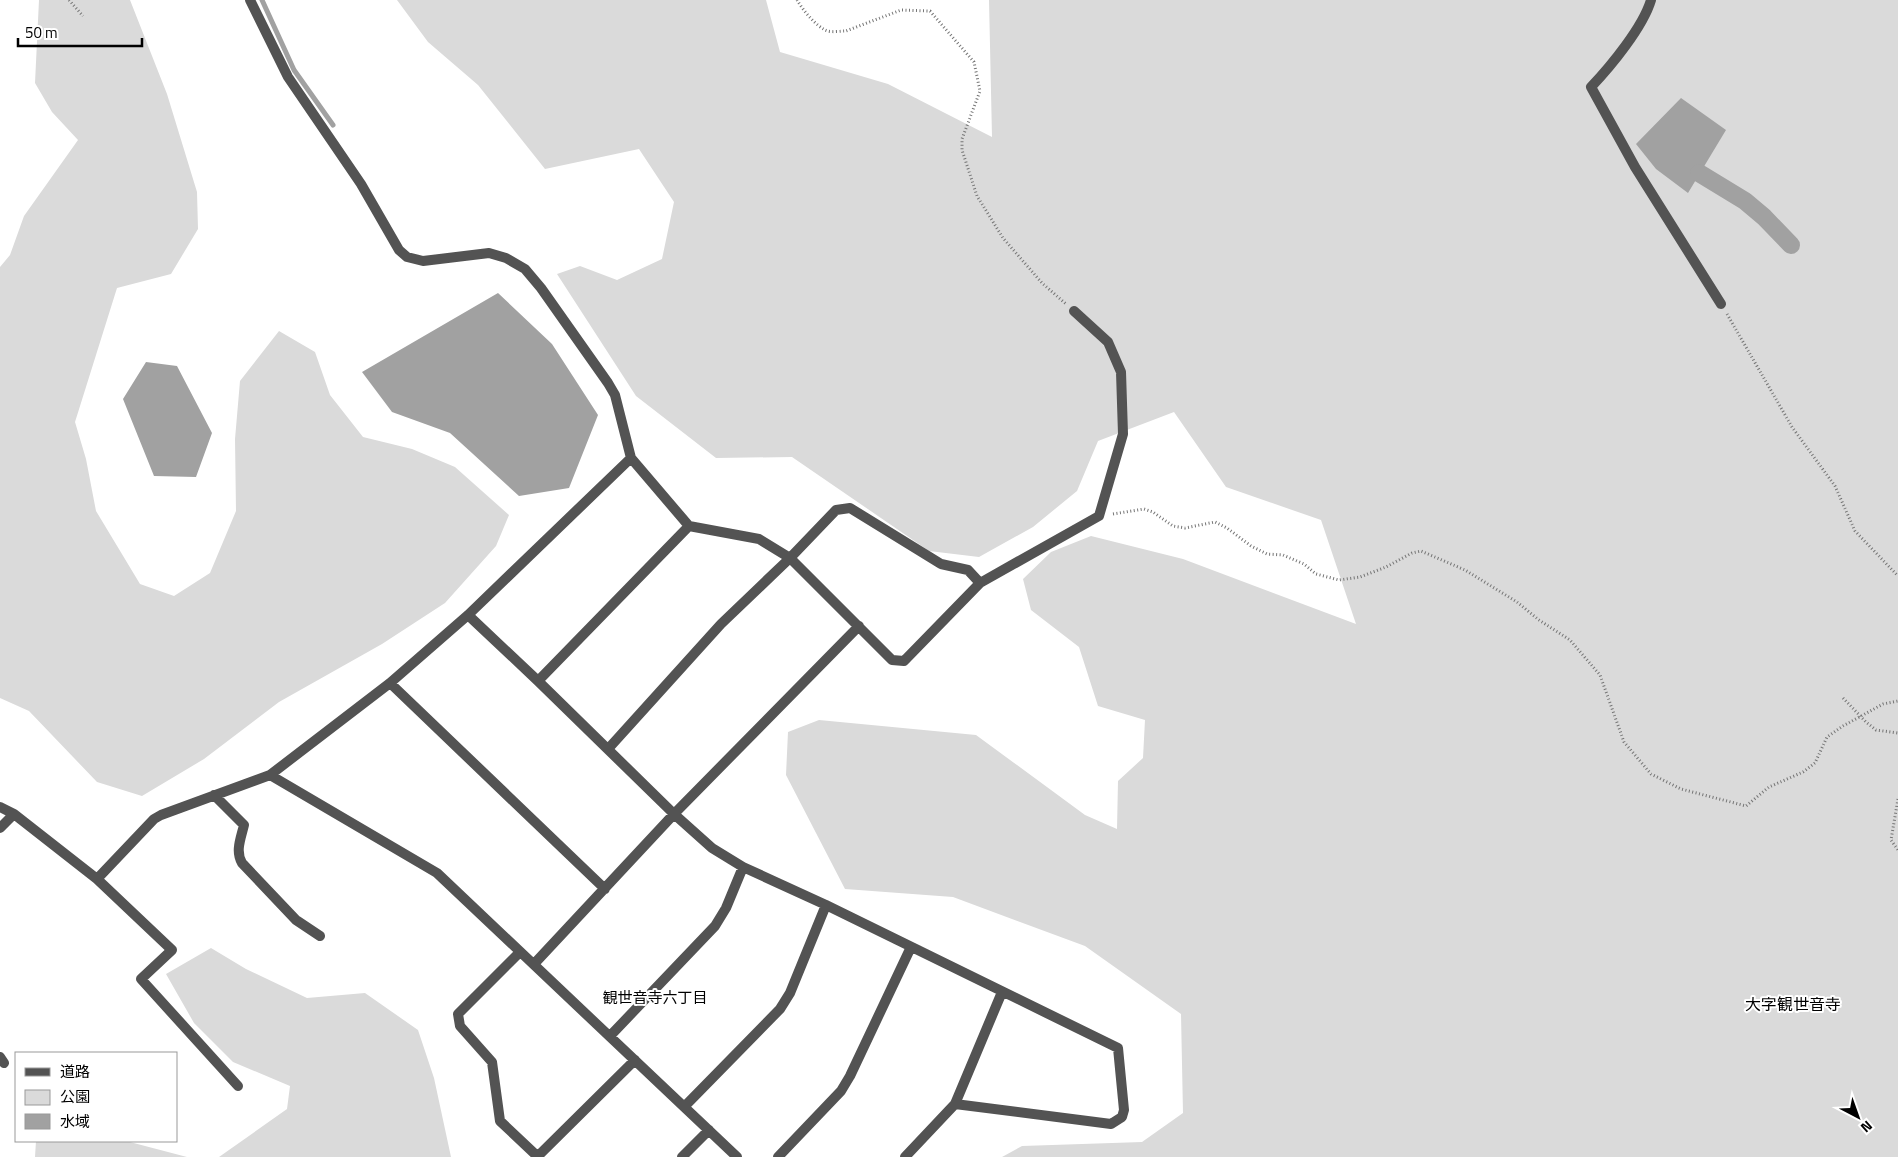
<svg xmlns="http://www.w3.org/2000/svg" width="1898" height="1157" font-family="'Titillium Web','Noto Sans JP',sans-serif">
<style>
.green{fill:#dadada}
.water{fill:#a1a1a1}
.lines{fill:none;stroke-linecap:round;stroke-linejoin:round}
.stream{stroke:#a1a1a1;stroke-width:5}
.canal{stroke:#a1a1a1;stroke-width:18}
.path{stroke:#757575;stroke-width:3;stroke-dasharray:1 2.5;stroke-linecap:butt}
.service{stroke:#535353;stroke-width:10}
.minor{stroke:#535353;stroke-width:10}
.labels{text-anchor:middle;dominant-baseline:central;stroke-width:4;stroke-linejoin:round;paint-order:stroke}
.neighbourhood-label{font-size:15px;fill:#000;stroke:#fff}
.quarter-label{font-size:16px;fill:#000;stroke:#fff}
</style>
<rect width="100%" height="100%" fill="#fff"/>
<path class="green" d="M39,0H130L167,94L197,192L198,229L171,274L117,288L75,422L86,459L96,511L140,584L174,596L210,573L236,511L235,439L240,381L279,331L315,352L330,395L363,437L412,449L455,467L509,515L496,546L445,603L382,644L279,702L204,759L142,796L97,782L29,711L0,698V267L10,255L24,216L78,140L52,112L35,83Z
M397,0H766L780,52L888,84L992,137L989,0H1898V1157H1002L1022,1146L1142,1142L1183,1113L1181,1014L1085,946L953,897L845,889L786,775L788,732L819,720L976,735L1085,815L1117,829L1118,781L1143,758L1145,720L1098,706L1079,647L1031,610L1023,579L1051,552L1091,536L1183,559L1356,624L1321,520L1226,487L1174,412L1098,441L1077,491L1033,527L979,557L929,551L792,457L716,458L636,396L557,274L580,266L617,280L662,259L674,202L639,149L545,169L478,85L428,42Z
M211,948L246,969L307,998L365,993L418,1030L434,1078L451,1157H219L287,1109L290,1086L233,1062L194,1023L166,974Z
M36,1141H126L187,1157H35Z"/>
<path class="water" d="M1681,98L1726,130L1688,193L1656,169L1636,144Z
M498,293L552,344L598,415L569,488L519,496L450,433L392,412L362,372Z
M146,362L177,366L212,433L196,477L154,476L123,399Z"/>
<g class="lines">
<path class="stream" d="M262,0L294,70L333,125"/>
<path class="canal" d="M1699,173L1745,201L1764,217L1791,245"/>
<path class="path" d="M69,0L83,16
M797,0C803,10 814,24 825,30C831,33 840,31 846,31L901,10L930,11L936,18L974,62L980,91L962,139V150L977,196L1003,238L1042,283L1066,304
M1727,314L1792,427L1835,486L1855,531L1898,576
M1113,514L1144,509L1153,512L1173,526L1185,528L1215,522L1227,528L1251,546L1267,554L1283,555L1304,564L1316,574L1339,580L1360,577L1386,567L1412,553L1421,551L1465,570L1517,602L1539,620L1570,640L1600,675L1624,742L1651,774L1681,789L1746,806L1769,787L1803,772L1815,763L1827,737L1843,726L1883,704L1898,701
M1843,698L1866,722L1876,730L1898,733
M1898,799L1891,840L1898,850"/>
<path class="service" d="M1651,0C1643,27 1611,66 1591,87L1635,167L1721,304"/>
<path class="minor" d="M250,0L288,77L361,184L399,250L407,257L423,261L489,253L506,258L525,269L541,288L608,383L615,395L631,458L689,526L759,539L790,558L892,660L904,661L980,583L1099,516L1123,434L1121,372L1108,342L1074,311
M468,615L538,681L674,814L712,848L743,867L826,905L1118,1048L1124,1110L1122,1117L1111,1124L955,1104
M538,681L689,526
M390,683L605,889
M608,749L721,624L790,558L836,510L850,508L941,564L968,570L980,583
M270,775L437,873L737,1157
M214,795L244,825C241,838 235,851 242,863L296,920L320,936
M0,807L14,814L97,879L154,819L161,815L270,775L390,683L468,615L631,458
M0,828L14,814
M97,879L172,950L141,979L238,1086
M520,952L458,1014L460,1026L492,1062L500,1121L537,1156
M534,964L674,814L859,626
M610,1036L715,926L726,908L743,867
M0,1057L4,1063
M684,1107L780,1009L790,993L826,905
M537,1157L635,1060
M682,1157L709,1130
M778,1157L841,1091L850,1076L911,947
M905,1157L955,1104L1002,992"/>
</g>
<g class="labels">
<g class="neighbourhood-label">
<text x="655" y="997">観世音寺六丁目</text>
</g>
<g class="quarter-label">
<text x="1793" y="1004">大字観世音寺</text>
</g>
</g>
<rect x="15" y="1052" width="162" height="90" fill="#ffffff" stroke="#999999"/>
<rect x="25" y="1068" width="25" height="8" fill="#535353" stroke="#999999"/>
<text x="60" y="1077" font-size="15" fill="#000000">道路</text>
<rect x="25" y="1090" width="25" height="15" fill="#dadada" stroke="#999999"/>
<text x="60" y="1102" font-size="15" fill="#000000">公園</text>
<rect x="25" y="1114" width="25" height="15" fill="#a1a1a1" stroke="#999999"/>
<text x="60" y="1127" font-size="15" fill="#000000">水域</text>
<g transform="translate(1858 1117) rotate(139)" stroke="#ffffff" stroke-width="4" paint-order="stroke">
<path d="M0-4L9 19L0 12L-9 19Z" fill="#000000"/>
<text y="-8" font-size="14" font-weight="bold" text-anchor="middle" fill="#000000">N</text>
</g>
<path d="M18 38v8h124v-8" fill="none" stroke="#000000" stroke-width="2.5"/>
<text x="25" y="38" font-size="15" fill="#000000" stroke="#ffffff" stroke-width="4" paint-order="stroke">50 m</text>
</svg>
